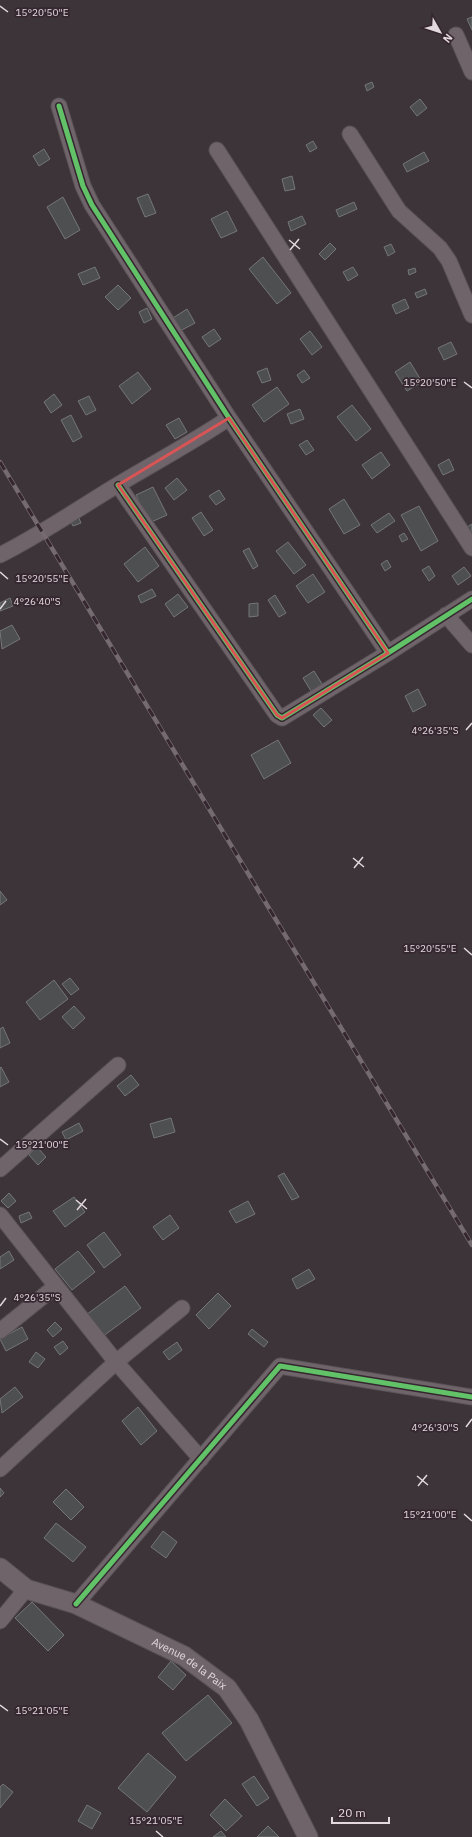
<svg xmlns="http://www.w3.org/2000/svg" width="472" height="1837" font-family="'IBM Plex Sans',sans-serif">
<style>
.building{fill:#4e4f51;stroke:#757678}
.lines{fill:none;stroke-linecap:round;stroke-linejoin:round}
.minor-casing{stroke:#595256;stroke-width:17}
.tertiary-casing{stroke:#595256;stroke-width:21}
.minor{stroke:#70646b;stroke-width:15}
.tertiary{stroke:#70646b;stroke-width:19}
.rail-casing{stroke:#746a70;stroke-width:4.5}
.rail{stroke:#35262f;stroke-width:3;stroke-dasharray:9;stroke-linecap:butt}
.cycleway-casing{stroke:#35262f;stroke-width:8}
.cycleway{stroke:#61c268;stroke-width:5}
.marked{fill:none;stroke:#d95455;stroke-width:3;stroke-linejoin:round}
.ticks{fill:none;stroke:#e2d8dd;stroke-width:1.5}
.labels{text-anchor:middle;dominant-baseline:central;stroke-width:3.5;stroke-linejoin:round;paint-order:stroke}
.street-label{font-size:11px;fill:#e2d8dd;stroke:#35262f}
.ticks-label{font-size:10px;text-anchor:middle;fill:#e2d8dd;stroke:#35262f;stroke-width:3.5;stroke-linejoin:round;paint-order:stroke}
</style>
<rect width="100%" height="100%" fill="#3c3438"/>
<path class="building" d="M472,17V30L467,19Z
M372,82L374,87L367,91L365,85Z
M420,99L427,108L417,116L410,107Z
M313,141L317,148L310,152L306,145Z
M44,149L50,159L39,166L33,156Z
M424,152L429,161L407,172L403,164Z
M292,176L295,189L285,191L282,179Z
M148,194L156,213L145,217L137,198Z
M63,197L80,230L65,239L47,207Z
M354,202L357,209L339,217L336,210Z
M227,211L237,231L221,238L211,219Z
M302,216L306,224L291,231L288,222Z
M330,243L336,249L325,260L319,254Z
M391,244L395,252L388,256L384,247Z
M263,257L291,293L277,304L249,269Z
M95,267L100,278L83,285L78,274Z
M353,267L358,275L348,281L343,272Z
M415,268L416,272L409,275L408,270Z
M118,285L131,298L118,310L105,297Z
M425,289L427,294L417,298L415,293Z
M405,299L409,308L396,314L392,305Z
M147,308L152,319L144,323L139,312Z
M187,309L195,323L180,331L173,318Z
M214,329L221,339L209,347L202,337Z
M310,331L322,347L312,355L300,339Z
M451,342L457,354L444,360L438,348Z
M410,362L422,382L407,391L395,372Z
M267,368L271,380L262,383L257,372Z
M304,370L310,378L302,383L297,375Z
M138,372L151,389L132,404L119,386Z
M277,387L289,404L264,422L252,405Z
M54,394L62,405L51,413L44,402Z
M89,396L96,410L86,415L78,401Z
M352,405L371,429L356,441L337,417Z
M300,409L304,419L291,424L287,414Z
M71,415L82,437L73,442L61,420Z
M179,418L187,432L175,439L166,425Z
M307,440L314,450L306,455L299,445Z
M381,452L390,465L372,479L362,465Z
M449,459L454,470L443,475L438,465Z
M177,478L187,490L174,500L165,488Z
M153,487L167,515L149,523L136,495Z
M219,490L225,499L216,505L209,496Z
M344,499L360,525L344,534L329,509Z
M419,506L438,541L421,551L401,515Z
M201,512L213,530L204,536L192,518Z
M389,513L395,521L377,533L371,525Z
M78,516L81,523L73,526L70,520Z
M472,524V541L464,529Z
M404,533L408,539L402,542L399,536Z
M288,542L306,565L294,574L276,551Z
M145,547L159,566L138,582L124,564Z
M249,548L258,566L253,569L243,551Z
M387,560L391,567L385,571L381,564Z
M429,566L435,576L429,581L422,570Z
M464,567L471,576L458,585L452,576Z
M313,574L325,592L308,603L296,586Z
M152,589L156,596L141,603L138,596Z
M178,594L188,607L174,617L165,604Z
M275,595L286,613L279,617L268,600Z
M10,598L13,606L0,611V603Z
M258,603V616L249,617V604Z
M12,625L20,639L2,649L0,631Z
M314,671L322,684L311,691L303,678Z
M418,689L426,705L413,712L405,696Z
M321,708L332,720L324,727L313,715Z
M278,740L291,763L264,779L251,755Z
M0,891L7,900L0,905Z
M70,978L79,989L71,995L62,984Z
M54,980L68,999L40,1020L26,1002Z
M74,1006L85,1018L73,1029L62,1017Z
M3,1027L10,1043L0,1048V1029Z
M1,1067L9,1082L0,1087V1068Z
M131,1075L139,1085L125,1096L117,1086Z
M171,1118L175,1132L154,1138L150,1124Z
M79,1123L83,1131L66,1140L62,1132Z
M37,1147L46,1157L38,1165L29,1155Z
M284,1173L299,1197L292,1200L278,1176Z
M9,1193L16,1201L8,1208L1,1201Z
M74,1197L85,1212L65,1227L53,1211Z
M248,1201L255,1214L236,1223L229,1211Z
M29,1212L32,1218L21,1223L19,1216Z
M170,1215L179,1228L163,1240L153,1227Z
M104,1232L121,1255L104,1268L87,1245Z
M9,1251L14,1260L0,1269V1257Z
M78,1251L95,1272L72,1290L55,1269Z
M309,1269L315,1279L297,1289L292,1279Z
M125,1286L141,1308L102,1337L86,1315Z
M218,1293L231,1306L209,1329L196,1315Z
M55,1322L62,1329L53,1337L47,1330Z
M22,1327L28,1339L6,1351L0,1339Z
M252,1329L268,1342L264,1347L248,1334Z
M63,1341L68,1348L60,1355L54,1347Z
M177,1342L182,1350L169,1360L163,1352Z
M36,1352L45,1359L38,1368L29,1362Z
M15,1387L23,1397L2,1413L0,1399Z
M138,1407L157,1431L141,1445L122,1421Z
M0,1488L4,1493L0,1497Z
M66,1489L84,1507L71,1520L53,1502Z
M56,1523L86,1547L73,1562L44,1538Z
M163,1531L177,1542L166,1558L151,1547Z
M32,1602L64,1635L48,1651L15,1618Z
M171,1661L186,1675L173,1690L158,1677Z
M208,1695L232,1723L186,1761L162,1733Z
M148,1753L176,1777L147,1812L118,1788Z
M254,1776L269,1798L257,1806L242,1784Z
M3,1784L13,1792L0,1808V1787Z
M225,1799L242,1816L226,1831L210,1815Z
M87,1805L101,1813L92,1829L78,1821Z
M268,1826L279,1837H257Z
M221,1831L226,1837H213Z"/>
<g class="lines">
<defs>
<path id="minor" d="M456,35L472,72
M59,106L83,186L92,205L229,418L388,653
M350,134L399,211L440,248L449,261L472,315
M217,150L472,548
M118,485L277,715L282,718L388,653L472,599
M0,555C42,534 79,508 119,484C156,462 193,442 229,418
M446,615L472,645
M0,1169L118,1065
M0,1215L116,1362L201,1459
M0,1331L56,1286
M0,1469L116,1362L182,1308
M76,1604L280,1366L472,1397
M0,1621L26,1589"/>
<g id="tertiary">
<path id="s1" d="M0,1568L26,1589L76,1604L184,1656L227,1688L249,1720L308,1837"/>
</g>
</defs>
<use href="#minor" class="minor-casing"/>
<use href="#tertiary" class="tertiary-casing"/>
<use href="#minor" class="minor"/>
<use href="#tertiary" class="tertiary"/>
<defs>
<path id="rail" d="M0,462L472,1245"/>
</defs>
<use href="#rail" class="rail-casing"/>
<use href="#rail" class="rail"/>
<defs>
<path id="cycleway" d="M59,106L83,186L92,205L229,418L388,653
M118,485L277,715L282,718L388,653L472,599
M76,1604L280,1366L472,1397"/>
</defs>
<use href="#cycleway" class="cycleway-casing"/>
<use href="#cycleway" class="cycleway"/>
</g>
<path class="marked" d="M229,418L388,653L282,718L277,715L118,485Z"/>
<path class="ticks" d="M0,6L8,12M289,240L300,249M290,250L299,239M464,382L472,388M0,572L8,579M0,609L6,601M466,730L472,723M353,858L364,867M354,868L363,857M464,948L472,955M0,1139L8,1145M76,1200L87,1209M77,1210L86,1199M0,1306L6,1298M466,1427L472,1419M417,1476L428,1485M418,1486L427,1475M464,1514L472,1521M0,1705L8,1711M156,1831L163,1837"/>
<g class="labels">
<g class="street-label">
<text stroke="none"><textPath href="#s1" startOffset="214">Avenue de la Paix</textPath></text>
</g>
</g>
<g class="ticks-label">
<text x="42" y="16">15°20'50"E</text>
<text x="430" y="386">15°20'50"E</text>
<text x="42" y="582">15°20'55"E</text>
<text x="37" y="605">4°26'40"S</text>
<text x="435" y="734">4°26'35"S</text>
<text x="430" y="952">15°20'55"E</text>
<text x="42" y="1148">15°21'00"E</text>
<text x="37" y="1301">4°26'35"S</text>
<text x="435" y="1431">4°26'30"S</text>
<text x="430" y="1518">15°21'00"E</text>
<text x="42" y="1714">15°21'05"E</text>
<text x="156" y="1824">15°21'05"E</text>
</g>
<g transform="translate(440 32) rotate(129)" stroke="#35262f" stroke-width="3" paint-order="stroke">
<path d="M0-3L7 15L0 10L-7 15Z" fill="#e2d8dd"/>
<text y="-6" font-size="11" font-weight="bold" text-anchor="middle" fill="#e2d8dd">N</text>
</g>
<path d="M332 1817v6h57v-6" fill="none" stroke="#e2d8dd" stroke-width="2"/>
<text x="338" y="1817" font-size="12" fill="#e2d8dd" stroke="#35262f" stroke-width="3" paint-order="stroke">20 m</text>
</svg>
